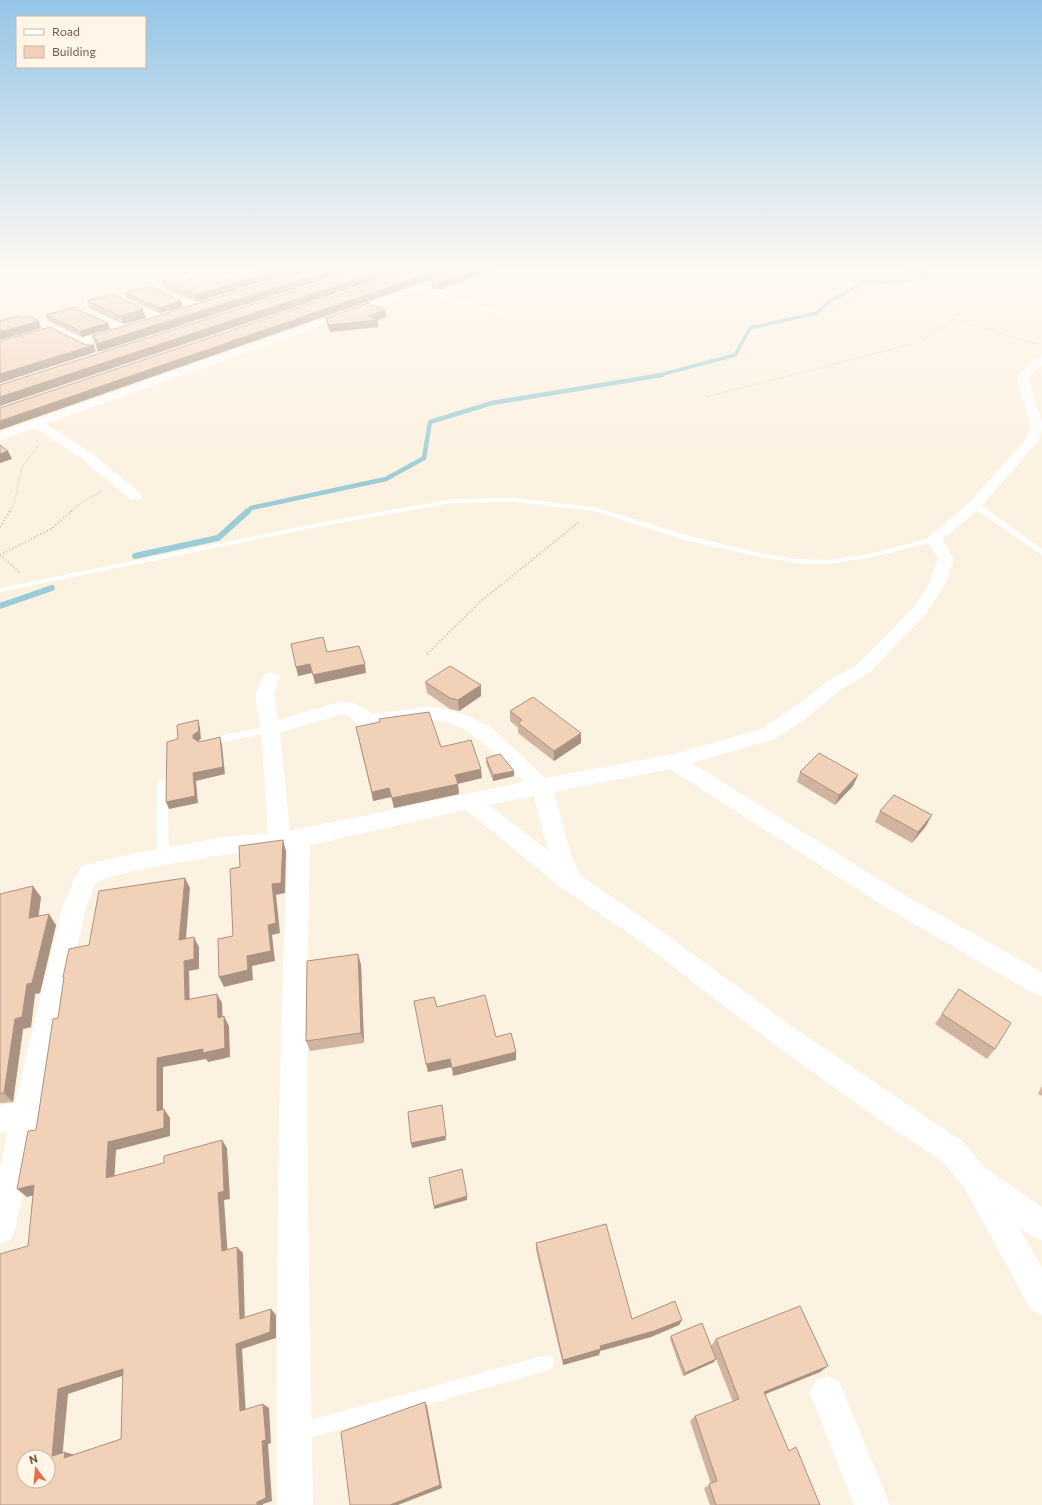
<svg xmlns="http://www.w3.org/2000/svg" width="1042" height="1505" font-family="Commissioner,sans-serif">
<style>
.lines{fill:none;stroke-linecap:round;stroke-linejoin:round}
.stream-far2{stroke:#9ccdd7;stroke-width:3.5}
.stream-far1{stroke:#9ccdd7;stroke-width:4.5}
.stream{stroke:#9ccdd7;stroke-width:6}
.path-far1{stroke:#d6b49c;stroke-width:1.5;stroke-dasharray:0.5 1.5;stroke-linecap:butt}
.path{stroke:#d6b49c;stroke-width:2;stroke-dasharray:1 2.5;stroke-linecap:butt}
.service{fill:#fff;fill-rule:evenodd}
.minor{fill:#fff;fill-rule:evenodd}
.wall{fill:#d0b49f}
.shaded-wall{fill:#a99282}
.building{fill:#f2d1b9;stroke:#a99282;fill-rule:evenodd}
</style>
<rect width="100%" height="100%" fill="#fcf2e1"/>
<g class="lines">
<path class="stream-far2" d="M656,376L735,355L750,328L817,313L830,301L863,283L898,282L927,278V274L905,268"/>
<path class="stream-far1" d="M247,512L251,508L386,479L424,458L430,422L492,403L662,375"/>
<path class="stream" d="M135,556L218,538L248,511
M0,606L52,588"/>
<path class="path-far1" d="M706,397L920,342L953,319L1040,345
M9,512L14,504L22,467L39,445
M70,512L82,502L102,491"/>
<path class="path" d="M0,527L10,511
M0,555L51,529L72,511
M0,555L19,572
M427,654L481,601L579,522"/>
<path class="service" d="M691,268H698L754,284L750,285Z
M420,288L511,316L512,317L507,318L418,290Z
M514,498L594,507L694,537L760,553L795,559L829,560L868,554L934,537L938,539L937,541L868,558L829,564L795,563L760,557L689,541L593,511L514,502L453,503L328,525L0,592V588L328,521L453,499Z
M972,503H978L1042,549V555L972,507Z
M271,726L274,727L276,729L274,731L208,746L203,742L208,738Z
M162,780L166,781L167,784L169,857L167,860L163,861L159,860L157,857V784L158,781Z
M546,1355L552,1357L554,1363L552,1369L546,1371L299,1441L293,1438L290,1432L293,1426L299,1423Z"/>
<path class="minor" d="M333,268H347L407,290L468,268H482L46,424L92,453L140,493L142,496L140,499H130L82,459L35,428L0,440V432L146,381L32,322L31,320L32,318H40L82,339L113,329L79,314L78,312L79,310H87L128,328L129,330L128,332L91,343L155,377L284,332L211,303L210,301L211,299H219L292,330L399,292Z
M158,287L200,305L201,307L196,310L192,309L155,292L153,290Z
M121,298L164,317L165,319L160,322L156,321L117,303L116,301L117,299Z
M1042,356V365L1030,374L1029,380L1042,422V430L1038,441L980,508L942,540L954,559L945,584L926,614L870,672L842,689L804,720L775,739L692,763L903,894L1042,972V996L1033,993L887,908L670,769L554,792L571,856L581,876L653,925L793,1027L962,1141L985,1168L1042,1207V1240L1031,1236L1019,1227L1042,1268V1315L1031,1310L964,1187L942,1161L881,1121L775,1045L637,939L563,889L466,810L310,845C304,1065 309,1285 313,1505H277C277,1286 277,1067 288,849C266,851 244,852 223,855C205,858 103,874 95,884L86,908L15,1229L11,1240L0,1244V1166L8,1132L0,1133V1105L15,1103L62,908L74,879L82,866L121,856L224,837L268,833L262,741L256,702V692L265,674L271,672L277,674L280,678L274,692L278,720L339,702C353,701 360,706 372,714L430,706L464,714L491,727L545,778L673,754L761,729L790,710L828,681L858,664L914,607L929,584L938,559L926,539L970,502L1025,440L1031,426L1017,380L1021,371L1038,357ZM339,715H346L361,726L368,728C389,728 408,721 429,720C466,718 500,759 524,782L290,831L280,733ZM534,796L548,851L489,805Z
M827,1376L839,1381L890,1505H854L810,1393L815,1381Z"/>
</g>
<path class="wall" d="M313,268L98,352L92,336Z
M465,268H500L439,290L432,288L431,281Z
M238,279L197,302L164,288L162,281L181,282L214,283Z
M125,293L181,301L183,307L160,313L127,298Z
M87,301L146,318L124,324L90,309Z
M76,309L110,329L82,337L49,321L46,315Z
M385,310L386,317L377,320L378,327L330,332L327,325L326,318Z
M425,682L481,685V696L459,711L450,709L427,693Z
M510,711L581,743L554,761L518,733V728L510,721Z
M356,727L441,747L482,778L458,784L459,794L394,808L391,797L373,801Z
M486,758L514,776L493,781L486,763Z
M800,772L858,775L853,786L835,805L797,782Z
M880,811L926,826L912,843L875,822Z
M0,894L41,897L38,916L56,925L40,993L35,994L31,1027L23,1029L13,1102L0,1103Z
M358,954L361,965L364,1043L310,1051L306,1041Z
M959,989L995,1049L987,1059L935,1024Z
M1042,1086V1096L1038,1094Z
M536,1243L632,1319L682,1320L679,1325L651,1337L600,1351L599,1355L563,1365L536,1250Z
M671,1336L714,1362L683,1376L670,1339Z
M716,1339L820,1372L765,1394L789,1451L820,1505H710L704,1488L711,1484L690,1421L695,1416L733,1402L711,1346Z"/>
<path class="shaded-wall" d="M284,268H307L197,302L195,295Z
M338,268H360L98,352L96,344Z
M390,268H411L0,406V397Z
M444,268H464L0,430V421Z
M480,268H500L439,290L438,283Z
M181,301L183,307L160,313L159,308Z
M143,309L146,318L124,324L121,316Z
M385,310L386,317L376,320H378V327L330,332L329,325L368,316Z
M39,321L41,328L0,340V332Z
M108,323L110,329L82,337L80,331Z
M94,345L96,352L0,383V374Z
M8,451L12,459L0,463V454Z
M310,664L312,673L298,676L296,667Z
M365,664L366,673L315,684L313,675Z
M481,685V696L459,711L458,700Z
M198,720L200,728L201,739L196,743L193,738V735Z
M581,733V743L554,761V751Z
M220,737L222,745L225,774L196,781L198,803L169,809L166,802L193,773Z
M481,769L482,778L456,784L455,775Z
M514,771V776L493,781V775Z
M858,775L853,786L835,805L839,795Z
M458,784L459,794L394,808L392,798Z
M389,788L391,797L373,801L372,792Z
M932,815L926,826L912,843L918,832Z
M283,840L286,851L285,893L276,895L280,933L272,935L275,961L252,966L253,980L224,987L219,977L247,956L268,925L272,884Z
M185,878L190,888L185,951L179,940Z
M33,886L41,897L37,929L29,918Z
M49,914L56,925L40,993L35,994L31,1027L23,1029L13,1102L4,1093L15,1019L27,984Z
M194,937L199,947V969L189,971L190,1010L185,1000L184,961Z
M358,954L361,965L364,1043L361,1033Z
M217,994L222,1003L223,1028L218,1018Z
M224,1016L229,1026L230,1057L208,1062L206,1059L163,1067V1120L157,1111V1058Z
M516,1052V1060L453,1076L452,1068Z
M450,1059L452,1067L428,1072L426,1064Z
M442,1105L446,1140L412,1148L411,1143Z
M164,1109L170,1118V1136L116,1150L114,1186L106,1178L108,1142Z
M222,1140L227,1148L230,1199L224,1200L228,1258L222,1251L218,1193Z
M34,1185L43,1193L27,1197L17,1189Z
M467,1196V1200L434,1209V1206Z
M237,1247L243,1253L245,1324L240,1319Z
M271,1309L276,1315V1338L242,1349L246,1416L240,1411L236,1344Z
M682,1320L679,1325L651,1337L600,1351L599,1355L563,1365V1360L600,1346Z
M716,1359L714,1362L683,1376L685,1373Z
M828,1366L820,1372L758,1397L764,1392Z
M123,1369L131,1373L68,1394L62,1460L52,1456L58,1389Z
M425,1402L427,1406L442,1488L398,1505H390Z
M263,1404L269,1408L271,1443L268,1444L272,1501L263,1504V1505H257Z
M65,1452L75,1455L64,1458Z"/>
<path class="building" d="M269,268H284L195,295L162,281L171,278L181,282L200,277L214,283L234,278L238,279Z
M313,268H338L96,344L98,341L92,336Z
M366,268H390L0,397V385Z
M417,268H444L0,421V408Z
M465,268H480L438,283L431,281Z
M150,286L181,301L159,308L125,293Z
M113,294L143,309L121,316L87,301Z
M368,303L385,310L368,316L378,320L329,325L326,318Z
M75,307L76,309L108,323L80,331L46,315Z
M19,316L23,318L31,316L39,321L0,332V321Z
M50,327L86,345H94L0,374V341Z
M0,445L8,451L0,454Z
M323,637L327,652L359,646L365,664L313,675L310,664L296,667L291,644Z
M450,666L481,685L458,700L450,698L425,682Z
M533,697L581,733L554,751L518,723L522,720L510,711Z
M429,712L441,747L471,740L481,769L455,775L458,784L392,798L389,788L372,792L356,727L380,722L379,719Z
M198,720L199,731L193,735V738L199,742L220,737L223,767L193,773L195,796L166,802L167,742L178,739L177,725Z
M819,753L858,775L839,795L800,772Z
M500,754L514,771L493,775L486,758Z
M894,795L932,815L918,832L880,811Z
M283,840L281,883L272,884L276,923L268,925L271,951L247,956L248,970L219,977L218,939L233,936L230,869L240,867L239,846Z
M185,878L179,940L194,937V959L184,961L185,1000L217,994L218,1018L224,1016L225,1048L203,1053V1049L157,1058V1111L164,1109V1128L108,1142L106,1178L164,1163V1156L222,1140L224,1191L218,1193L222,1251L237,1247L240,1319L271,1309L270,1332L236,1344L240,1411L263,1404L266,1440L262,1441L266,1498L257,1502V1505H0V1254L28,1246L34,1185L17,1189L28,1131L36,1130L53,1019L58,1018L64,977H63L69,949L89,945L99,891ZM123,1369L121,1439L64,1458L65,1452L52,1456L58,1389ZM24,1457H48V1481H24Z
M33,886L29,918L49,914L32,983L27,984L22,1017L15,1019L4,1093H0V894Z
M358,954L361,1033L306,1041L307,961Z
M959,989L1011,1023L995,1049L942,1014Z
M485,995L496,1037L511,1033L516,1052L452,1068L450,1059L426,1064L414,1001L434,997L437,1007Z
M442,1105L446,1136L411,1143L408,1112Z
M462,1169L467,1196L434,1206L429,1178Z
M606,1224L632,1319L675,1301L682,1320L654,1331L600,1346L601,1349L563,1360L536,1243Z
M800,1306L828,1366L764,1392L789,1451L796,1447L820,1505H716L709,1484L717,1481L695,1416L739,1399L716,1339Z
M702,1323L716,1359L685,1373L671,1336Z
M425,1402L440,1485L390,1505H350L341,1432Z"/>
<linearGradient id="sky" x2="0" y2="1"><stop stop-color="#94c5e7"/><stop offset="0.56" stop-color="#fef9f2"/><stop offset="1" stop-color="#fef9f2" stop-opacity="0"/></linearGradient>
<rect width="1042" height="479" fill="url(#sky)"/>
<rect x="16" y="16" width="130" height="52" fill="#fff6e8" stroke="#c7b7a8"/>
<rect x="24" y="29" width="20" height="6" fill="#ffffff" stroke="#c7b7a8"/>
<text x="52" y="36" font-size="12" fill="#735848">Road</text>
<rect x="24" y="46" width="20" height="12" fill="#f2d1b9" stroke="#c7b7a8"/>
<text x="52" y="56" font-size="12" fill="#735848">Building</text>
<g transform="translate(36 1469) rotate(344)"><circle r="19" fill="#fff6e8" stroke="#c7b7a8"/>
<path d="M0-3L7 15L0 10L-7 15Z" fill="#e76d45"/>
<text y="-6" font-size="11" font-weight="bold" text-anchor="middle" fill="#735848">N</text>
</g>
</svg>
